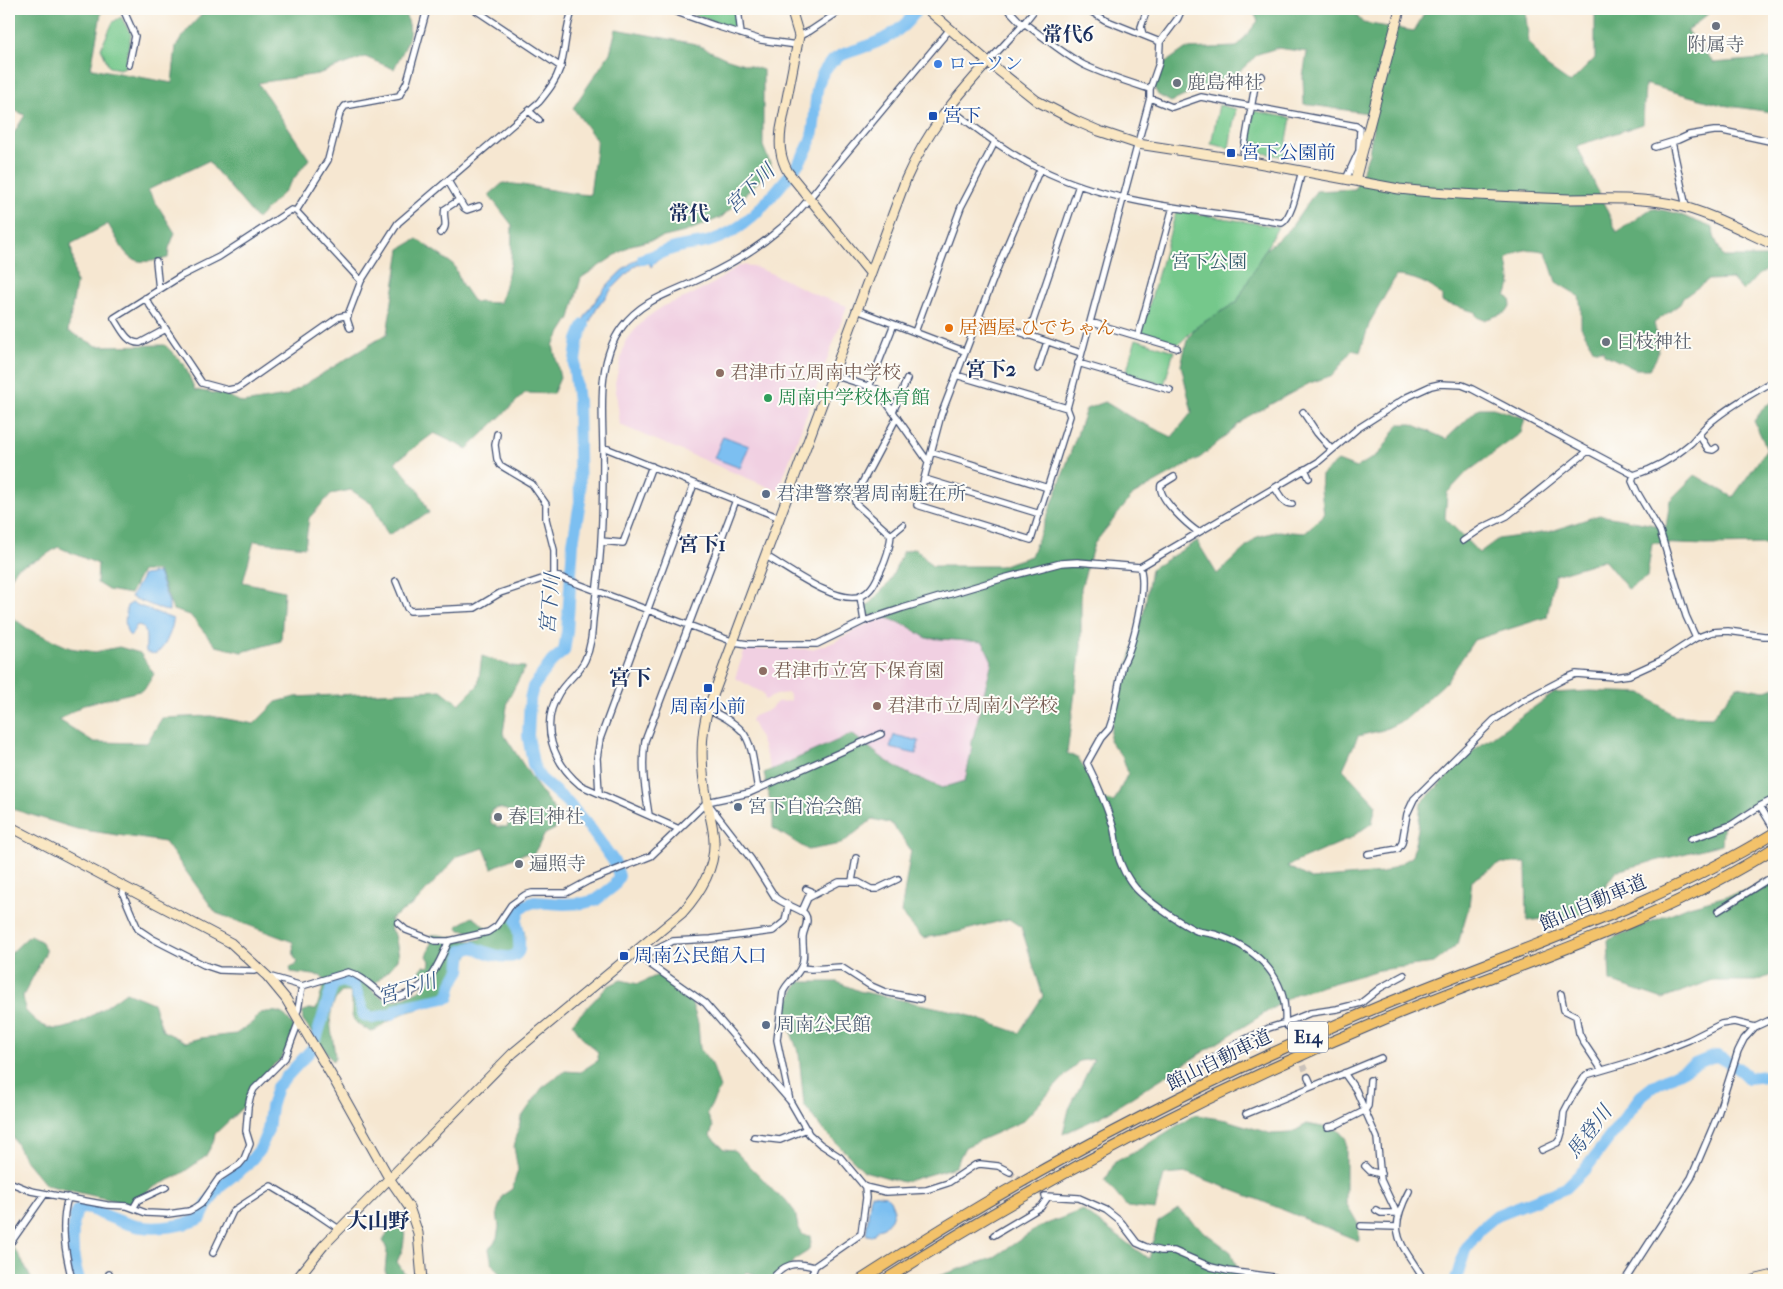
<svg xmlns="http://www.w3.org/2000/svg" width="1783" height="1289" font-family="'IM FELL French Canon','Noto Serif JP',serif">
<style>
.built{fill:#f1d0e2}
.green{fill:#75c88b;stroke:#487c74}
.forest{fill:#60ac77;stroke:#3e6e6a;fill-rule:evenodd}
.water{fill:#7bbff1;stroke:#4b77a8}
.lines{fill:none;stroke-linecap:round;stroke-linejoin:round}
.river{stroke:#7bbff1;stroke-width:12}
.street-tunnel{stroke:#cac2ba;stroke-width:5.5;stroke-dasharray:5.5 3;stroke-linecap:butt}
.street-casing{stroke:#3c4b6f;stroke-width:8}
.secondary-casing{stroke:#3c4b6f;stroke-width:11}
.highway-casing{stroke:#3c4b6f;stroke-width:12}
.street{stroke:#fff;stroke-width:5.5}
.secondary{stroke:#fae7c3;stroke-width:9}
.highway{stroke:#f3c26a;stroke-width:10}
.worship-dot{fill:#6b7280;stroke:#fdfcf7;stroke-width:2}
.shop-dot{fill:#3f7fe0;stroke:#fdfcf7;stroke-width:2}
.transit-dot{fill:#1a4fb4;stroke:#fdfcf7;stroke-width:2}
.food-dot{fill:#e8710a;stroke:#fdfcf7;stroke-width:2}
.education-dot{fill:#8d6e63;stroke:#fdfcf7;stroke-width:2}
.leisure-dot{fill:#2e9e5b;stroke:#fdfcf7;stroke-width:2}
.service-dot{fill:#5c6f8a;stroke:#fdfcf7;stroke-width:2}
.labels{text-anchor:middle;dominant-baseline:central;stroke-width:4;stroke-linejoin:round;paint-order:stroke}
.shield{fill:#fdfcf7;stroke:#5f6c8c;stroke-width:1}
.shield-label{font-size:18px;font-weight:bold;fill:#1b2f5e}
.worship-label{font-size:19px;fill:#5b616d;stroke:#fdfcf7;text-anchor:start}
.shop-label{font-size:19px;fill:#366cbe;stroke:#fdfcf7;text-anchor:start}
.transit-label{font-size:19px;fill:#164399;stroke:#fdfcf7;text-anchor:start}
.park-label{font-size:19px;fill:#365d6c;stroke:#fdfcf7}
.food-label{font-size:19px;fill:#c56008;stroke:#fdfcf7;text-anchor:start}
.education-label{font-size:19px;fill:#785e54;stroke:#fdfcf7;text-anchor:start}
.leisure-label{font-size:19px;fill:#27864d;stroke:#fdfcf7;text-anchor:start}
.service-label{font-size:19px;fill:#4e5e75;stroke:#fdfcf7;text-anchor:start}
.street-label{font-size:19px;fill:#1b2f5e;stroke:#fdfcf7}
.neighbourhood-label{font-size:20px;font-weight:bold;fill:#1b2f5e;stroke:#fdfcf7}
.water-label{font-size:20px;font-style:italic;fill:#385a8a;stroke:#fdfcf7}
.quarter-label{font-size:21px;font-weight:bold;fill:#1b2f5e;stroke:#fdfcf7}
</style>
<rect width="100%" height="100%" fill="#fdfcf7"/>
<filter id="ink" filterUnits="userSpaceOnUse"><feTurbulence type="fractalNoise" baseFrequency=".02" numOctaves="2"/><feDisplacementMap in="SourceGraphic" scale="10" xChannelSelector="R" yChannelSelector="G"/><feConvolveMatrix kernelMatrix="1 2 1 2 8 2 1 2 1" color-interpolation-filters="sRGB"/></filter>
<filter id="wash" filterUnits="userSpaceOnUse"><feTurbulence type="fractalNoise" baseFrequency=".0096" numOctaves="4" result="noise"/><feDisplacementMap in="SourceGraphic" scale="20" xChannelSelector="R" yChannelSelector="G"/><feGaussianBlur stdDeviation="1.12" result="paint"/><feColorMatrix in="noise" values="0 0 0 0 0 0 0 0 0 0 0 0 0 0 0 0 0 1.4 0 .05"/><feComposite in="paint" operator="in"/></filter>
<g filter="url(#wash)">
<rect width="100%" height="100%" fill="#f6e7d1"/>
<path class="built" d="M740,265L752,266L775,275L816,295L847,306L778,491L620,425L615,383L625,342L635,330L646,318L663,306L689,296L714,283Z
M885,617L908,626L926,638L983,642L992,661L972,742L971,753L965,781L942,788L907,773L885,760L852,734L771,770L761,741L751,720L754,716L769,710L777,702L790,701V697L789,693L778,694L765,700L763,693L735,678L745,649H812L834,642L863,626Z"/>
<path class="green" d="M678,9H736L737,26L735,29Z
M121,17L131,34L125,67L120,69L109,67L101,48L113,22Z
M1219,105L1236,109L1229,148L1211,144Z
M1254,111L1291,118L1284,157L1248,150Z
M1180,211L1278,227L1237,302L1196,327L1179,344L1145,333L1142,330L1176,212Z
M1136,339L1174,351L1164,385L1126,373Z"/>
<path class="forest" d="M11,9H102L91,68L172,83L176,46L188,29L207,9H400C420,29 404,47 394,69L365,57L318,74L258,83L309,159L283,193L257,219L208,161L148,190L175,233L169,248L168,258C127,268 128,257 108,224L71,244L76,284L68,331L97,346L165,345L184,364L195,390L226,395L243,403L286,396L387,334L400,249L417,239L454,265L461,283L474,302L500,303L511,263L512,225L489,195L503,183C532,185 560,193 590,195L597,141L573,108L610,53L616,29L696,44L725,58L763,70V146L772,168L722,217L685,232L631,245L581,278L570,318L553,345L560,378L553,394L525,393L467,449L434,433L395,462L419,491L429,513L388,535L372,504L351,490L331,494L309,518L305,547L254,541L243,582L284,591L281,641L242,652L216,646L190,615L173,610L158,571H142L130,594L108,590L97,583L98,564L58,547L41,558L16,568L9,582V141L25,115L9,108V17L13,14Z
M1252,9H1351L1363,23L1414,31L1427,9H1525L1529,43L1547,67L1570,83L1595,58V9H1714L1687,31L1714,63L1774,58V114L1771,112L1722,105L1645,84L1643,124L1577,146L1617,232L1652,208L1676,213L1713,228L1714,236L1723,257H1774V265L1756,277L1743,291L1732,279L1708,280L1683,298L1680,304L1654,323C1658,342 1663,353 1649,369H1635L1604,354L1603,350H1594L1581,327V308L1579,296L1556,282L1546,252C1532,248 1518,248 1507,260L1511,285L1506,296L1510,299L1511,305L1507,312L1484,320L1477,317L1475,312L1442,302V296C1432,284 1411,276 1396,276L1370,322L1360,352L1352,350L1333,375L1310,383L1247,417L1201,457L1133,495L1094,544L1081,588V647L1067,753L1079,759L1103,799L1114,802L1128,773L1123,758L1109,740L1115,708L1144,611L1151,569L1197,541L1217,574L1257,537L1278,531L1304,533L1324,515L1321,490L1322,474L1338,461L1356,468L1380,453L1399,424H1412L1446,439L1479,408H1493L1525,418L1521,433L1466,473L1447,493L1445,518L1479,553L1498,539L1549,532L1599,515L1666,527L1670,500L1695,475L1733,497L1767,449L1754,421L1765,406L1774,401V544L1706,545L1652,543L1647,577L1628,589L1604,560L1555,575L1547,617L1474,640L1447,681L1406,719L1383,730L1358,736L1343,769L1376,805L1372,823L1349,839L1287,866L1311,879L1383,873L1412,857L1418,829L1421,803L1474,750L1554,693L1590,691L1642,693L1675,716L1712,717L1737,686L1764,691L1774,687V793L1724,820L1722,844L1616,871L1585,914L1527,921L1526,863H1501L1472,880L1469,906L1458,944L1434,963L1379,970L1295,994L1102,1116L1063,1134L1069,1109L1094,1059L1079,1061L1023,1121L965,1147L955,1167L903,1182L864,1171L822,1129L804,1105L799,1054L783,1011L799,982H837L859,991L958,1012L1019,1033L1043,996L1021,927L1009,919L958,932L923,938L901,913L911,850L892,824L873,819L841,844L808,850L773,828V814L764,773L852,734L885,760L907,773L942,788L965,781L971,753L972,742L992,661L983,642L926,638L908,626L885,617L867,615L866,607L889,583L903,552L915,548L932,566H1000L1031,556L1054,499L1086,409L1105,402L1132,418L1172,437L1192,412L1181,365L1187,340L1196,327L1237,302L1264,251L1290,229L1316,191L1355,189L1369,154L1373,126L1367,113L1304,104L1303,77L1307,52L1277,48L1258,54L1240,71L1171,102L1158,95L1154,87L1162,65L1185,49L1237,47L1258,21Z
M9,615L28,629L70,648L95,652L119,647L140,653L154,674L144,690L85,704L59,720L94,742L147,743L162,718L211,716L254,724L276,702L295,697L441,690L459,704L478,685L482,656L511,666L525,667L508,700L503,733L535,783L558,815L555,829L545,834L533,855L525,853L492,868L484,848L458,856L415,903L389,920L393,922L390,929L395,935L399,956L391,968L370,988C390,1009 399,999 422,989L425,981L420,971L423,966L429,967L430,961L427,956L431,944V935C448,933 465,946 482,938L478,933L460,930L457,926L472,917C481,921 484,929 493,931C501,926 504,918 511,914L518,916C520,921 523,926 524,931C528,947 516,959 501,959C490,960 481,952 470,952L467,956C464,967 461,980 455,989C445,1007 419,1007 402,1014C391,1019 382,1026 372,1032C343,1018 356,1017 350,992H342C322,1010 334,1035 335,1058L333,1061L303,1021L302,1012L309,1009L316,1010L325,982L321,976L291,972L290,967L295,966L298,962L294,957L293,942L216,913L165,842L77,829L9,808ZM499,808L506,810L511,813V818L507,827H498L491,823L490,815L492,810Z
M1774,881V974L1757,981H1710L1663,999L1610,981L1608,940L1689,906L1753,889Z
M30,935L42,942L46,952L23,996L25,1010C33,1019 41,1027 54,1029C73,1032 111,1003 126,992L153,1003L163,1031L186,1042L201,1038L236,1034L253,1022L260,1013C278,1010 284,1011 294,1027L287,1049L280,1060L272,1066L250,1089L244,1106L215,1134L213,1143L205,1157L178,1176L154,1187L129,1204L46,1185L25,1160L9,1130V955Z
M658,975L690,997L698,1023L700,1049L712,1064L720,1088L707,1114L713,1127L710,1136L724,1149L734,1150L760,1176L776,1194L785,1199L795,1212L798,1227L803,1235L810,1236L811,1243L808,1251L797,1258L777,1280H757L754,1274L747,1272L741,1280H509C494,1271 492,1266 489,1249L497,1238L499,1227L497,1212L503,1195L512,1189L518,1170L514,1147L521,1118L542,1088L565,1071L580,1072L597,1061L598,1052L585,1041L572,1023L608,986L621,980L638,984Z
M1194,1115L1226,1120L1272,1134L1291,1133L1307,1124L1338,1130L1346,1139V1203L1358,1224L1359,1241L1259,1200L1188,1173L1164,1175L1155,1210L1127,1207L1105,1181L1115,1162L1135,1152Z
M1178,1209L1207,1234L1231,1252L1242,1280H926L993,1258L1039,1227L1082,1210L1149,1259L1158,1222Z
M397,1220L405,1231L403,1248L397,1262L409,1280H390L385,1271L387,1250L383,1240Z
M9,1242L20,1257L32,1280H9Z"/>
<path class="water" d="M653,251H658L660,258L651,267L649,262L637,264L611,290L597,308L580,340L574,338C588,309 604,284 630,264C637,258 646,256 653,251Z
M723,436L749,446L740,468L714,458Z
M158,573L169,603V611L163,610L131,597L143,575Z
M132,603L173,619C174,626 165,648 158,652C155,655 150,653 146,652C145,642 149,628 139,625L136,626L131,636L128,634C124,625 125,616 127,606Z
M894,735L919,741L916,754L890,748Z
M871,1194L886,1196L890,1200L894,1210L891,1219L884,1227L878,1229L872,1236L867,1235L866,1233Z"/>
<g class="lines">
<path class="river" d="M643,259C654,256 665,251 675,248C687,244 701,245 713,240C743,230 762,208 782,184C794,170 807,154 812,136C818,113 811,87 827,67C837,53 852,52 867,46C887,39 906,28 917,9
M317,1036L333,984L342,981L354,985L364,1015L373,1018L392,1014L396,1010L406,1006L449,997L452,983L460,970L462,951L473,947C482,951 512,964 518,952C520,949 519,944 519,940C519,933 518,928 516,921L520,909L526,905L534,902L564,904L584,903L596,900L614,886L619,876L615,863L590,828L566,801L540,778L533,764L528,736L530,699L533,687L552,661L564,651L567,632L573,543L580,502L578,402L574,367L578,340L584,325
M79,1280C72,1260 70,1230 77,1210L83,1208L91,1209C104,1215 129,1226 143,1227C160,1229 185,1226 201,1218L207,1205L221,1185L247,1165L260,1149L268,1130L271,1107L277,1087L311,1050
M1456,1280L1465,1250L1479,1230L1497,1215L1566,1188L1587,1167L1641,1096L1655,1085L1695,1064L1712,1057L1717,1056L1738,1068L1748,1078L1774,1075"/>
</g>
</g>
<g filter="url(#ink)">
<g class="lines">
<path class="street-tunnel" d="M1287,1026L1308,1077
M1010,1172L1045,1196"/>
<defs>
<path id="street" d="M123,9L135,36L129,65
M474,9L561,67
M668,9L716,26L761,40L797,45
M738,9L741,34
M1008,9L1023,25
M1087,9L1105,20L1160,42
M1024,23C1044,37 1063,54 1084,65C1105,75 1128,82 1150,89
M1143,35L1141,27L1147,9
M799,36L810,31L843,9
M988,62L1024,23L1035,9
M1150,98L1172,107L1201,97L1356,126L1360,129L1359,151L1346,179
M948,107C977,129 1007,153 1040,169C1115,206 1201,210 1282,223C1293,216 1298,184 1302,171
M529,111L539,120
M1672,142L1686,207
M1655,147L1678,140L1689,135L1714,131H1723L1774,142
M1242,160L1256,80L1262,76
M1040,169L1001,259L941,415L917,505L1031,540L1070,416L1067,408L1150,98V89L1159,63L1160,42L1178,18L1182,9
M448,181L464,208L467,210L479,206
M296,211L361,281
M440,233C450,227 442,217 445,209L459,200
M156,261L159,290
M145,298L202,383L228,390L238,388L339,317L348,315
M857,310L964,351
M978,318L1081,353
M1090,322L1177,348
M350,328L347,319L348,315L361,281L398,223L539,102C548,91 556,81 560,68C566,49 565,28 573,9
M166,329L140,343C127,344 121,328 114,318L181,276L219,257L291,210L296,211L328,160L340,113L345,106L399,96L407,82L427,9
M915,332L961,207L995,142
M1028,336L1079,185
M1138,336L1173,207
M1078,363L1170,390
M1038,369L1047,342
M833,375L877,389L929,463
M956,375L1067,408
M869,387L894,324
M893,412L907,379
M1303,412L1317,433L1332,450
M497,434L495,445L497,459L500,465L532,484L546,504V519L554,550V575
M1699,435L1708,449L1713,450L1716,448
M603,447L780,518
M932,452L1048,488
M1305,469L1309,478
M1634,475L1632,481L1637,492L1660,531L1686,616L1696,638
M1174,477L1161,485C1157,498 1188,525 1198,532
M925,479L1040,514
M1275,488C1280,495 1283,504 1292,504
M891,535L903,525
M601,541L623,543L652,466
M1463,541L1482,528L1507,516L1588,451
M766,556C787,568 836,605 861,596C871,592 876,581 880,572C886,560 890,548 891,535L856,504L854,498L897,417
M1140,567C1147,588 1134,644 1123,664L1112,720L1109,729L1101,738L1087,763C1097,783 1105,803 1112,823C1117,836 1115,852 1121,864C1125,875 1134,888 1143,895C1155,906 1183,925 1197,931C1204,933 1212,933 1220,936C1259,950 1288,979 1285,1023L1287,1026
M396,581L407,608L410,611L475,608L500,593L554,575L734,642L748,644H817L864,621L903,608L1004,578L1061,563L1077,562L1140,567L1318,462L1357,429L1407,397L1431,386L1440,384L1462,385L1472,389L1634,475C1654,469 1675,457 1691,443C1698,436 1704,427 1712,421C1731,405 1753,393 1774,381
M860,596L864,621
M708,709C720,715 733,721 742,731C754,745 754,771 758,789
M599,793L597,758L600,739L694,484
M710,806L751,859L775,897C782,904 801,909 805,914C810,921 804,929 803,936C802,946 806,958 801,967C797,977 787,982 783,992L777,1040L790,1101
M1760,806L1774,829
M649,815C645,790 641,767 645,741L736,500
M679,829L580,785C553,762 539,726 559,693C566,681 579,673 585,660C591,647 592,634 593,619C596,593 600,566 601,540C603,510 603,480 603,451C603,410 596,362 622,327C642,299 674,292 704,277C729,265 755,250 776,232C800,213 819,186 839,162C876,118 913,73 950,29
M1691,839L1731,825L1760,806L1774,799
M1368,854L1398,849L1402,843L1407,814L1414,799L1494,720L1524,700L1566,678L1576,674L1614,677L1629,675L1662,660L1696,638L1712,632L1728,631L1764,636H1774
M852,881L856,858
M124,886L123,894L138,929L153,939L204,965L219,970L254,971L260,969
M808,898L839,882H858L871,889H877L898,879
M802,911L811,891L806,889
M1718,911L1767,880L1774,878
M398,923L406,930L435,941H449L488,932L497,926L511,905L525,895L532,893H566L588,881L651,856L707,802L749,793L881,734
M634,953L705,1003L790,1101L809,1134L820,1144L840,1157L865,1187L886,1192L926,1190L948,1183L975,1165L980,1164L998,1166L1010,1172
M642,959L647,954L673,941L711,939L773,931L785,921L788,906
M801,968L811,969L841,967L869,985L885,992L920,999
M268,976L302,986L348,972C363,976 371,987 384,996C390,1001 395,998 402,996C432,985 436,968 449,941
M1561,994L1564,1010L1576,1016L1579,1033L1584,1043L1602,1070
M295,1015L298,1010L302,986
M1204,1064L1233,1045L1269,1028L1285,1023L1310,1013L1337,1009L1361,1003L1380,988L1404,975
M1344,1073L1356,1090L1377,1138L1381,1180L1397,1214
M1308,1077L1312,1086
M1364,1112L1368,1106L1370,1080
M1246,1114L1381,1058
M1328,1127L1334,1126L1364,1111
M754,1137L780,1140L807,1129
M1542,1150L1557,1143L1560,1139L1562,1132L1564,1112L1573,1095L1586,1075L1644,1058L1689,1040L1721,1024L1734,1022L1755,1027
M1365,1166L1370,1171L1381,1174
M9,1182L31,1191L107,1205L127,1206L146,1213L168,1214L189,1211L195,1208L201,1204L219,1178L239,1165L244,1159L250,1144L246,1131L248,1107L250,1098L254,1089L285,1058L299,1021
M1409,1191C1385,1236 1402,1242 1424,1280
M1045,1196L1079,1198L1106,1210L1121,1222L1137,1243L1146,1247L1161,1251H1174L1211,1267L1228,1271L1274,1277L1285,1280
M68,1197C60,1226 65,1252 72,1280
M134,1207L138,1200L166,1187
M1376,1210L1381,1213H1397
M1361,1226L1397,1227
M994,1235L1041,1207L1048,1197
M12,1241L45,1194
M213,1253L233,1211L271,1186L314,1212L339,1229
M109,1274L111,1280
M771,1280C784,1264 794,1261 814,1267
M814,1280L812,1274L815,1266L861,1234L866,1198L865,1187
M1625,1280L1691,1178L1717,1117L1738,1051L1744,1039L1755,1027L1770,1020H1774"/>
<path id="secondary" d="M791,9L799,36L781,129C779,145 780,158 788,172L871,274
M927,9L988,62L1037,101L1076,121L1099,131L1138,144L1236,159L1399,189C1456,195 1513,197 1570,199C1604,199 1639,197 1672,204C1708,212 1741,230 1774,245
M1355,180L1400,9
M9,826L231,943L267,976L286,999L299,1021L336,1083L389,1178L409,1207L418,1233L422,1280
M296,1280L324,1245L513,1053L682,913C699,894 715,869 714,842C714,828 709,814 707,800C701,769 699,739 708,709L906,179C927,131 954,100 988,62
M1753,1280L1774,1275"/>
<path id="highway" d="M861,1280C1022,1175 1194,1084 1371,1010C1507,953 1648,910 1774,833
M885,1280C1044,1178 1212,1091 1387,1018C1517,964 1655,924 1774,848"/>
</defs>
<use href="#street" class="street-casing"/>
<use href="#secondary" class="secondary-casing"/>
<use href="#highway" class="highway-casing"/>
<use href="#street" class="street"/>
<use href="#secondary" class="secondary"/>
<use href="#highway" class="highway"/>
</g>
</g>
<g class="worship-dot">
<circle cx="1716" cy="26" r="5"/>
<circle cx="1177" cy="83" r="5"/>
<circle cx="1606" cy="342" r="5"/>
<circle cx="498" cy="817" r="5"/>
<circle cx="519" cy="864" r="5"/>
</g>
<circle class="shop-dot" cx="938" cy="64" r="5"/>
<g class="transit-dot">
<rect x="928" y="111" width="10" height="10" rx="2.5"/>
<rect x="1226" y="148" width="10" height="10" rx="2.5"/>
<rect x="703" y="683" width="10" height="10" rx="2.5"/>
<rect x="619" y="951" width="10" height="10" rx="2.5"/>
</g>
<circle class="food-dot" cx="949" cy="328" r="5"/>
<g class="education-dot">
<circle cx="720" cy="373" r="5"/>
<circle cx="763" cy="671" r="5"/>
<circle cx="877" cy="706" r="5"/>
</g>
<circle class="leisure-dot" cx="768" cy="398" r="5"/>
<g class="service-dot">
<circle cx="766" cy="494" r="5"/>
<circle cx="738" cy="807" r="5"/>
<circle cx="766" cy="1025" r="5"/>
</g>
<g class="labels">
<rect class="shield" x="1288" y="1021.5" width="40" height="31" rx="4"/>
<g class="shield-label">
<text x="1308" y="1037">E14</text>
</g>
<g class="worship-label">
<text x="1716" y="45" text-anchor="middle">附属寺</text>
<text x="1187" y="83">鹿島神社</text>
<text x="1616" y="342">日枝神社</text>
<text x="508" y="817">春日神社</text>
<text x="529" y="864">遍照寺</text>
</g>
<g class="shop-label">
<text x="948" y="64">ローソン</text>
</g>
<g class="transit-label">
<text x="943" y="116">宮下</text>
<text x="1241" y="153">宮下公園前</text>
<text x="708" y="707" text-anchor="middle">周南小前</text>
<text x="634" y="956">周南公民館入口</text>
</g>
<g class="park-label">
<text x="1209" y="262">宮下公園</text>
</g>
<g class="food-label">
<text x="959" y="328">居酒屋 ひでちゃん</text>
</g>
<g class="education-label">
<text x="730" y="373">君津市立周南中学校</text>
<text x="773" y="671">君津市立宮下保育園</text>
<text x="887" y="706">君津市立周南小学校</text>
</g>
<g class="leisure-label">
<text x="778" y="398">周南中学校体育館</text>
</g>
<g class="service-label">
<text x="776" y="494">君津警察署周南駐在所</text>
<text x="748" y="807">宮下自治会館</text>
<text x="776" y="1025">周南公民館</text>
</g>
<g class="street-label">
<text transform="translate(1593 903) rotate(-23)">館山自動車道</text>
<text transform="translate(1219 1060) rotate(-26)">館山自動車道</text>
</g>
<g class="neighbourhood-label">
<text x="1068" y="34">常代6</text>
<text x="689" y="213">常代</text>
<text x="991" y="369">宮下2</text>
<text x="702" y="544">宮下1</text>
</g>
<g class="water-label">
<text transform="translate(750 189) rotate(-45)">宮下川</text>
<text transform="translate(550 604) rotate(-85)">宮下川</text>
<text transform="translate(407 989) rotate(-17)">宮下川</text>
<text transform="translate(1589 1132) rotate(-52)">馬登川</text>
</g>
<g class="quarter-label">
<text x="630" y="678">宮下</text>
<text x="378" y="1221">大山野</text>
</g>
</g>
<rect width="1783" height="1289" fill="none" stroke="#fdfcf7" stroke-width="30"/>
</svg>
